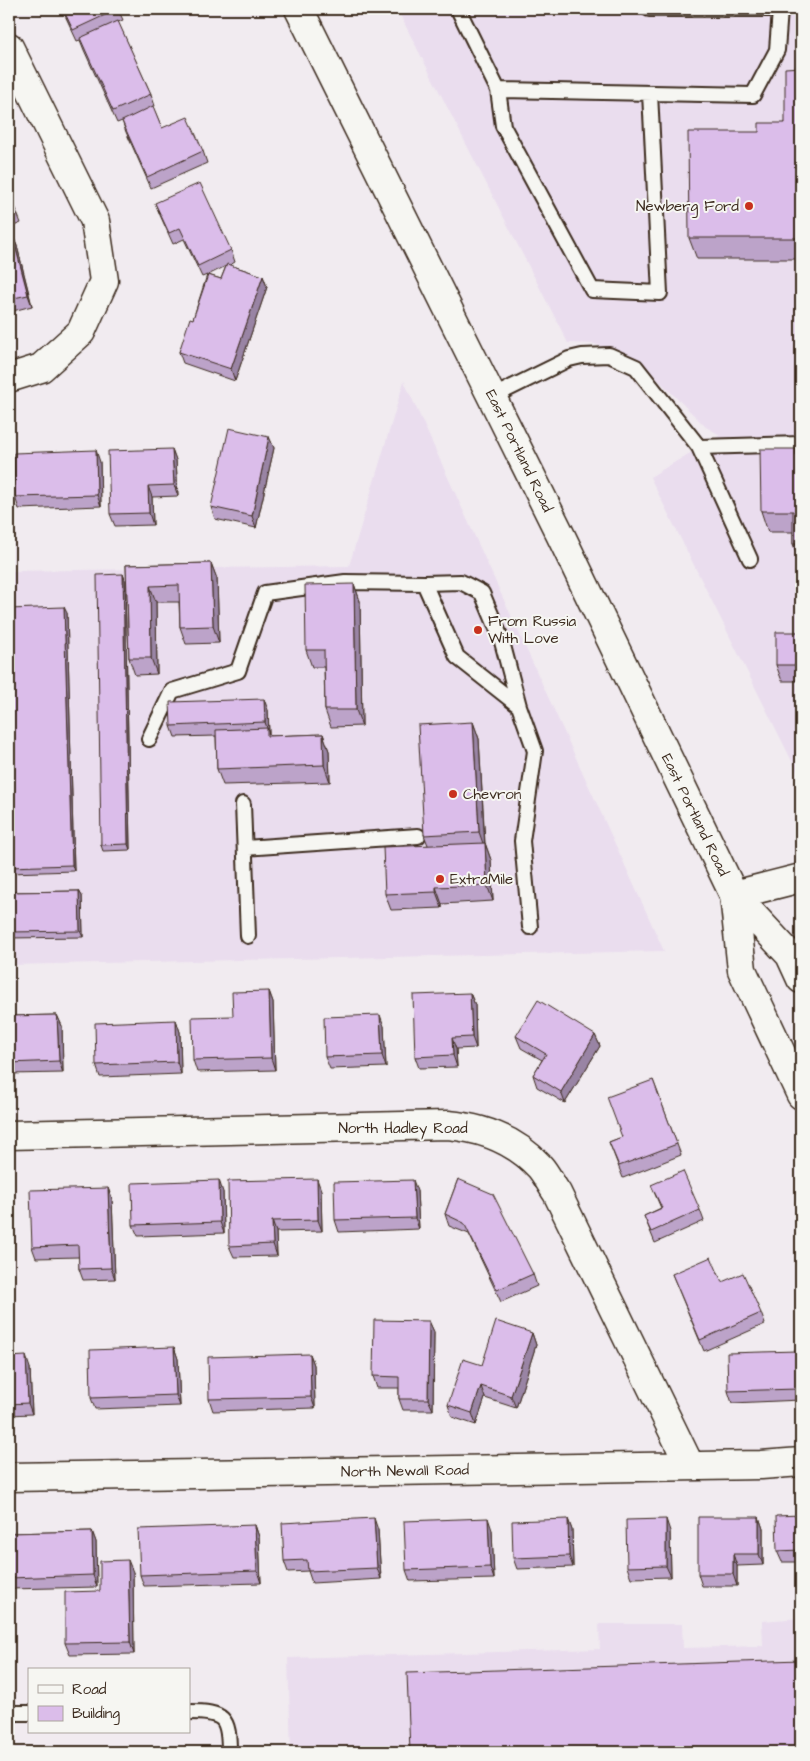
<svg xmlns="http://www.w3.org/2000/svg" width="810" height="1761" font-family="'Architects Daughter',sans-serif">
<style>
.built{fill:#eaddee}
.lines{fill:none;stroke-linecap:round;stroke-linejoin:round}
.service-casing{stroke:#3b2a1e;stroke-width:18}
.minor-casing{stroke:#3b2a1e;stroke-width:31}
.tertiary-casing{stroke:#3b2a1e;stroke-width:31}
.trunk-casing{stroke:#3b2a1e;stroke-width:31}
.service{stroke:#f6f6f2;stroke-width:14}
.minor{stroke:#f6f6f2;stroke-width:28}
.tertiary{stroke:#f6f6f2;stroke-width:28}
.trunk{stroke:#f6f6f2;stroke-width:28}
.wall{fill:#bca3c9;stroke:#3b2a1e;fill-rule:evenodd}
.shaded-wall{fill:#9984a4;stroke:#3b2a1e}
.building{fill:#dbbdea;stroke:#3b2a1e}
.poi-dot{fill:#c8321e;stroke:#f6f6f2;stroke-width:2}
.labels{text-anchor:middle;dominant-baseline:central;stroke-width:4;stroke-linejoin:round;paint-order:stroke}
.poi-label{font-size:15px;fill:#3b2a1e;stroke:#f6f6f2;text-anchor:start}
.street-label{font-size:15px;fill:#3b2a1e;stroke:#f6f6f2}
</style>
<rect width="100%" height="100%" fill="#f1ebf0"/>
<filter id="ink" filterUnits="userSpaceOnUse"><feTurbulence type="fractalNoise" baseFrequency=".02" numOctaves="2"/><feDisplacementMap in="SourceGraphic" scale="10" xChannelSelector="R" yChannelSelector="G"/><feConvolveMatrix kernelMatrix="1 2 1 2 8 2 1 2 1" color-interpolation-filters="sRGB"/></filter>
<g filter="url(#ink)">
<path class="built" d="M397,9H801V779L650,477L720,435L706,427L645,367L623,353L594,344L568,343Z
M404,381L664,951L9,965V571L349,566Z
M801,1618V1752H291L288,1658L600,1649L599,1624H682L683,1648L763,1646L762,1621Z"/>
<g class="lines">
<defs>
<path id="service" d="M458,9L498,90L753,95L777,50L780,10
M649,9H781
M498,90L503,126L592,290L660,293L650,93
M492,397L569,359L582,356L609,355L636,367L699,447L801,444
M699,447L750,559
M424,583L461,582L482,593L501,638L519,706
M149,739L172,691L238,671L265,593L345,582L424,583L457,657L519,706L535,751L522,841L530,927
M243,804L248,936
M245,848L418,836
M189,1712C224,1712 229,1717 229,1752
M9,1713H29"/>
<path id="minor" d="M9,47L95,221L104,281L81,332L41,368L9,378
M9,1135L448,1125C483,1128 515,1140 540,1167C547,1175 551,1185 557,1193L690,1466
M9,1477L761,1465L801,1462"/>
<path id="tertiary" d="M734,895L801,878"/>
<path id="trunk" d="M299,9L560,534L734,895L790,955L801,979
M734,895L742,970L801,1095"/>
</defs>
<use href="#service" class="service-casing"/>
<use href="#minor" class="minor-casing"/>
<use href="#tertiary" class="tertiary-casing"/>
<use href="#trunk" class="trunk-casing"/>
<use href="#service" class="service"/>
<use href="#minor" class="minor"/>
<use href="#tertiary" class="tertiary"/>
<use href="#trunk" class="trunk"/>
</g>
<path class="wall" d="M62,9H118L123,20L118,22L151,94L155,106L153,107L162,128L203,151L207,163L151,188L126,132L122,121L117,123L84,50L80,40L77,41Z
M801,67V259H697L689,238L759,132L785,123Z
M9,193L21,223L9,228Z
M155,203L231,250L235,262L230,265L263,276L267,287L235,381L183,363L179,352L193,319L207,275L202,277L184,239L173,244L160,215ZM226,266L221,279L208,275Z
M12,234L17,246L32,306L9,312V235Z
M269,437L274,448L256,528L215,519L211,507Z
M172,449L176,460L178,496L152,497L153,525L115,526L110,514Z
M798,456H801V565L793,544V532H768L761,511Z
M100,462L101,506L19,509L15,497Z
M211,563L217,579L219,643L186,644L180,627L179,602H156L157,674L135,675L129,658L126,565Z
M123,574L125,580L130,850L103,851L101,845Z
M354,584L360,601L362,726L331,727L325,710L324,667H312L306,650Z
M9,609L67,613L74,871L9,873Z
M801,632V681H782L776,665Z
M268,710L269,734L270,736L323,734L329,751L330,782L223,785L217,769L216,736L175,737L171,726Z
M473,722L479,739L485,843L491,860L493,901L442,904V908L391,910L385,894L428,845L424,835Z
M79,891L82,896L83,937L9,938V892Z
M269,991L273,1002L275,1070L197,1072L193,1060L233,1016Z
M470,993L475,1005L476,1048L456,1049L457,1067L419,1068L415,1057Z
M57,1015L62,1026L63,1073L9,1074V1016Z
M176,1020L180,1032L181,1074L100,1077L96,1065Z
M384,1026L386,1067L330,1069L325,1057Z
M595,1035L600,1046L565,1103L537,1087L533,1075L542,1060L521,1048L516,1036Z
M653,1080L681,1155L623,1178L609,1142L622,1137Z
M458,1179L533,1274L537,1286L501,1302L469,1234L449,1226L445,1214Z
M651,1185L700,1210L704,1221L655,1243L644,1216L661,1208Z
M108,1188L112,1199L115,1279L83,1280L79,1269V1257L36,1258L32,1247Z
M321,1190L322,1231L276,1232L277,1256L234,1257L229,1246Z
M417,1191L419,1229L339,1232L335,1220Z
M223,1192L224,1233L138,1236L133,1225Z
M672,1274L722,1282L761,1313L765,1324L704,1351Z
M429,1321L434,1332L433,1410H403L399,1399V1388H377L373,1376Z
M532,1333L536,1345L516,1408L485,1398L476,1425L452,1417L448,1405L482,1365Z
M174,1347L178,1359L180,1406L95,1409L91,1398Z
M797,1351L801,1362V1400L732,1403L728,1391Z
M310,1354L314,1365L315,1408L213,1411L209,1399Z
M9,1357L30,1368L32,1414L9,1415Z
M801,1515V1562H782L777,1551Z
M759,1517L763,1529V1565L737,1566V1586H702L698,1574Z
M568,1519L572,1530L573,1567L517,1569L513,1558Z
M255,1525L259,1537L261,1583L144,1586L140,1575Z
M378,1530L381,1579L312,1583L308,1571L288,1572L284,1561Z
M492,1530L494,1579L410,1581L406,1570Z
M92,1531L96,1542L97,1587L9,1589V1533Z
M670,1531L671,1577L631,1578L627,1567Z
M133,1572L134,1654L70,1655L65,1643L100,1591Z
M801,1660V1752H410Z"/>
<path class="shaded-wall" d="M12,234L17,246L32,306L28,295Z
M263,276L267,287L235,381L231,369Z
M269,437L274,448L256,528L252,516Z
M172,449L176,460L178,496L174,485Z
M96,450L100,462L101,506L97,495Z
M148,486L152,497L153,525L149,513Z
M211,563L217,579L219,643L213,626Z
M123,574L125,580L130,850L128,844Z
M354,584L360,601L362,726L356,710Z
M150,586L156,602L157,674L151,658Z
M64,607L67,613L74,871L72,865Z
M264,699L268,710L269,734L265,722Z
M473,722L479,739L485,849L479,832Z
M323,734L329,751L330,782L324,765Z
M485,843L491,860L493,901L487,885Z
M436,887L442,904V908L436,892Z
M79,891L82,896L83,937L80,931Z
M269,991L273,1002L275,1070L271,1058Z
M470,993L475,1005L476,1048L472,1037Z
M57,1015L62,1026L63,1073L59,1061Z
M380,1015L384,1026L386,1067L382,1055Z
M176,1020L180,1032L181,1074L177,1062Z
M595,1035L600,1046L565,1103L561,1092Z
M452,1038L456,1049L457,1067L453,1055Z
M317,1179L321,1190L322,1231L318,1220Z
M219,1180L223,1192L224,1233L220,1222Z
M413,1180L417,1191L419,1229L415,1218Z
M108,1188L112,1199L115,1279L111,1268Z
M272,1221L276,1232L277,1256L273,1244Z
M429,1321L434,1332L433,1410L428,1399Z
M532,1333L536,1345L516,1408L511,1396Z
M174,1347L178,1359L180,1406L176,1395Z
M797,1351L801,1362V1397L798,1389Z
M310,1354L314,1365L315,1408L311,1397Z
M26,1356L30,1368L32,1414L28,1403Z
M481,1386L485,1398L476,1425L472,1413Z
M759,1517L763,1529V1565L759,1554Z
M374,1518L378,1530L381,1579L377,1568Z
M488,1518L492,1530L494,1579L490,1567Z
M568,1519L572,1530L573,1567L569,1556Z
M666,1519L670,1531L671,1577L666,1566Z
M255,1525L259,1537L261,1583L257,1571Z
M92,1531L96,1542L97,1587L93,1575Z
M733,1554L737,1566V1586L733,1574Z
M128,1560L133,1572L134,1654L130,1642Z"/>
<path class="building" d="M63,9H118L73,30Z
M118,21L151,94L113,111L80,38Z
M801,67V238H689L688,132H759V123H785V68Z
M153,106L162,128L188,117L203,151L147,177L122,121Z
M200,183L231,250L198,266L180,228L169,233L155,203Z
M9,193L17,211L9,215Z
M12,234L28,295L9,299V235Z
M227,264L263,276L231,369L179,352L190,318L193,319L208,275L221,279Z
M229,428L269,437L252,516L211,507Z
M172,449L174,485L148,486L149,513L110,514L108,451Z
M760,449H796V456H801V544H793V511H761Z
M96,450L97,495L15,497L14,453Z
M211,563L213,626L180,627L179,585L150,586L151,658H129L126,565Z
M123,574L128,844L101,845L97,575Z
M354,584L356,710H325L324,650H306L305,585Z
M64,607L72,865L9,867V609Z
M776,632H801V665H776Z
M264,699L265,722L171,726L170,702Z
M473,722L479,832L424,835L418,725Z
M267,728V736L323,734L324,765L217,769L216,730Z
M485,843L487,885L436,887V892L385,894L383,847Z
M79,891L80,931L9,932V892Z
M269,991L271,1058L193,1060L192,1017L233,1016L232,992Z
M470,993L472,1037L452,1038L453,1055L415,1057L413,995Z
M538,1000L595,1035L561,1092L533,1075L546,1054L516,1036Z
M57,1015L59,1061L9,1063V1016Z
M380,1015L382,1055L325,1057L324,1017Z
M176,1020L177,1062L96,1065L95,1023Z
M653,1080L677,1144L619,1166L609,1142L622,1137L607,1097Z
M683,1171L700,1210L651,1232L644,1216L662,1208L651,1185Z
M317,1179L318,1220L272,1221L273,1244L229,1246L228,1181Z
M458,1179L493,1194L533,1274L497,1290L464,1223L445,1214Z
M219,1180L220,1222L133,1225L132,1183Z
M413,1180L415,1218L335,1220L334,1182Z
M108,1188L111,1268L79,1269L78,1245L32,1247L30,1190Z
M711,1257L722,1282L743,1273L761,1313L700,1340L672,1274Z
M374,1320L429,1321L428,1399H399V1377L373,1376Z
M496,1321L532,1333L511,1396L481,1386L472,1413L448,1405L463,1359L482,1365Z
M174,1347L176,1395L91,1398L90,1350Z
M797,1351L798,1389L728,1391L727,1353Z
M310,1354L311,1397L209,1399L208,1357Z
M26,1356L28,1403L9,1404V1357Z
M801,1515V1550L777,1551L776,1516Z
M698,1517H759V1554H733V1574H698Z
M374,1518L377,1568L308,1571L307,1560L284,1561L282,1523Z
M488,1518L490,1567L406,1570L404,1521Z
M568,1519L569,1556L513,1558L512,1521Z
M666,1519V1566L627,1567L626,1520Z
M255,1525L257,1571L140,1575L138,1529Z
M92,1531L93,1575L9,1578V1533Z
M128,1560L130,1642L65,1643V1592L100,1591V1561Z
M801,1660V1752H648L647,1751L613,1752H410L407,1673Z"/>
</g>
<g class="poi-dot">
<circle cx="749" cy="206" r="5"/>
<circle cx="478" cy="630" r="5"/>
<circle cx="453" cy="794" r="5"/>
<circle cx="440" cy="879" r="5"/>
</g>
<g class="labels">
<g class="poi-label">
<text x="739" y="206" text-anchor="end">Newberg Ford</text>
<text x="488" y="621">From Russia<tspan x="488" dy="17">With Love</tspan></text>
<text x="463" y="794">Chevron</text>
<text x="450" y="879">ExtraMile</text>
</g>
<g class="street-label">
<text transform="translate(519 451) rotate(64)">East Portland Road</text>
<text transform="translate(695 815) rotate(64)">East Portland Road</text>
<text x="403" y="1128">North Hadley Road</text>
<text transform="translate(405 1471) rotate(-1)">North Newall Road</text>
</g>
</g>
<rect width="810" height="1761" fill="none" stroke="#f6f6f2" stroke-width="30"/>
<rect x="15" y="15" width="780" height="1731" fill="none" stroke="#3b2a1e" stroke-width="2" filter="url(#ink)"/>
<rect x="28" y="1668" width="162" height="65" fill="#f6f6f2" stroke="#aba49d"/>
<rect x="38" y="1685" width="25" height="8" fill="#f6f6f2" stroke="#aba49d"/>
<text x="72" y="1694" font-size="15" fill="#3b2a1e">Road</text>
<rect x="38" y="1706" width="25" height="15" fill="#dbbdea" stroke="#aba49d"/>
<text x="72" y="1718" font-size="15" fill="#3b2a1e">Building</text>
</svg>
